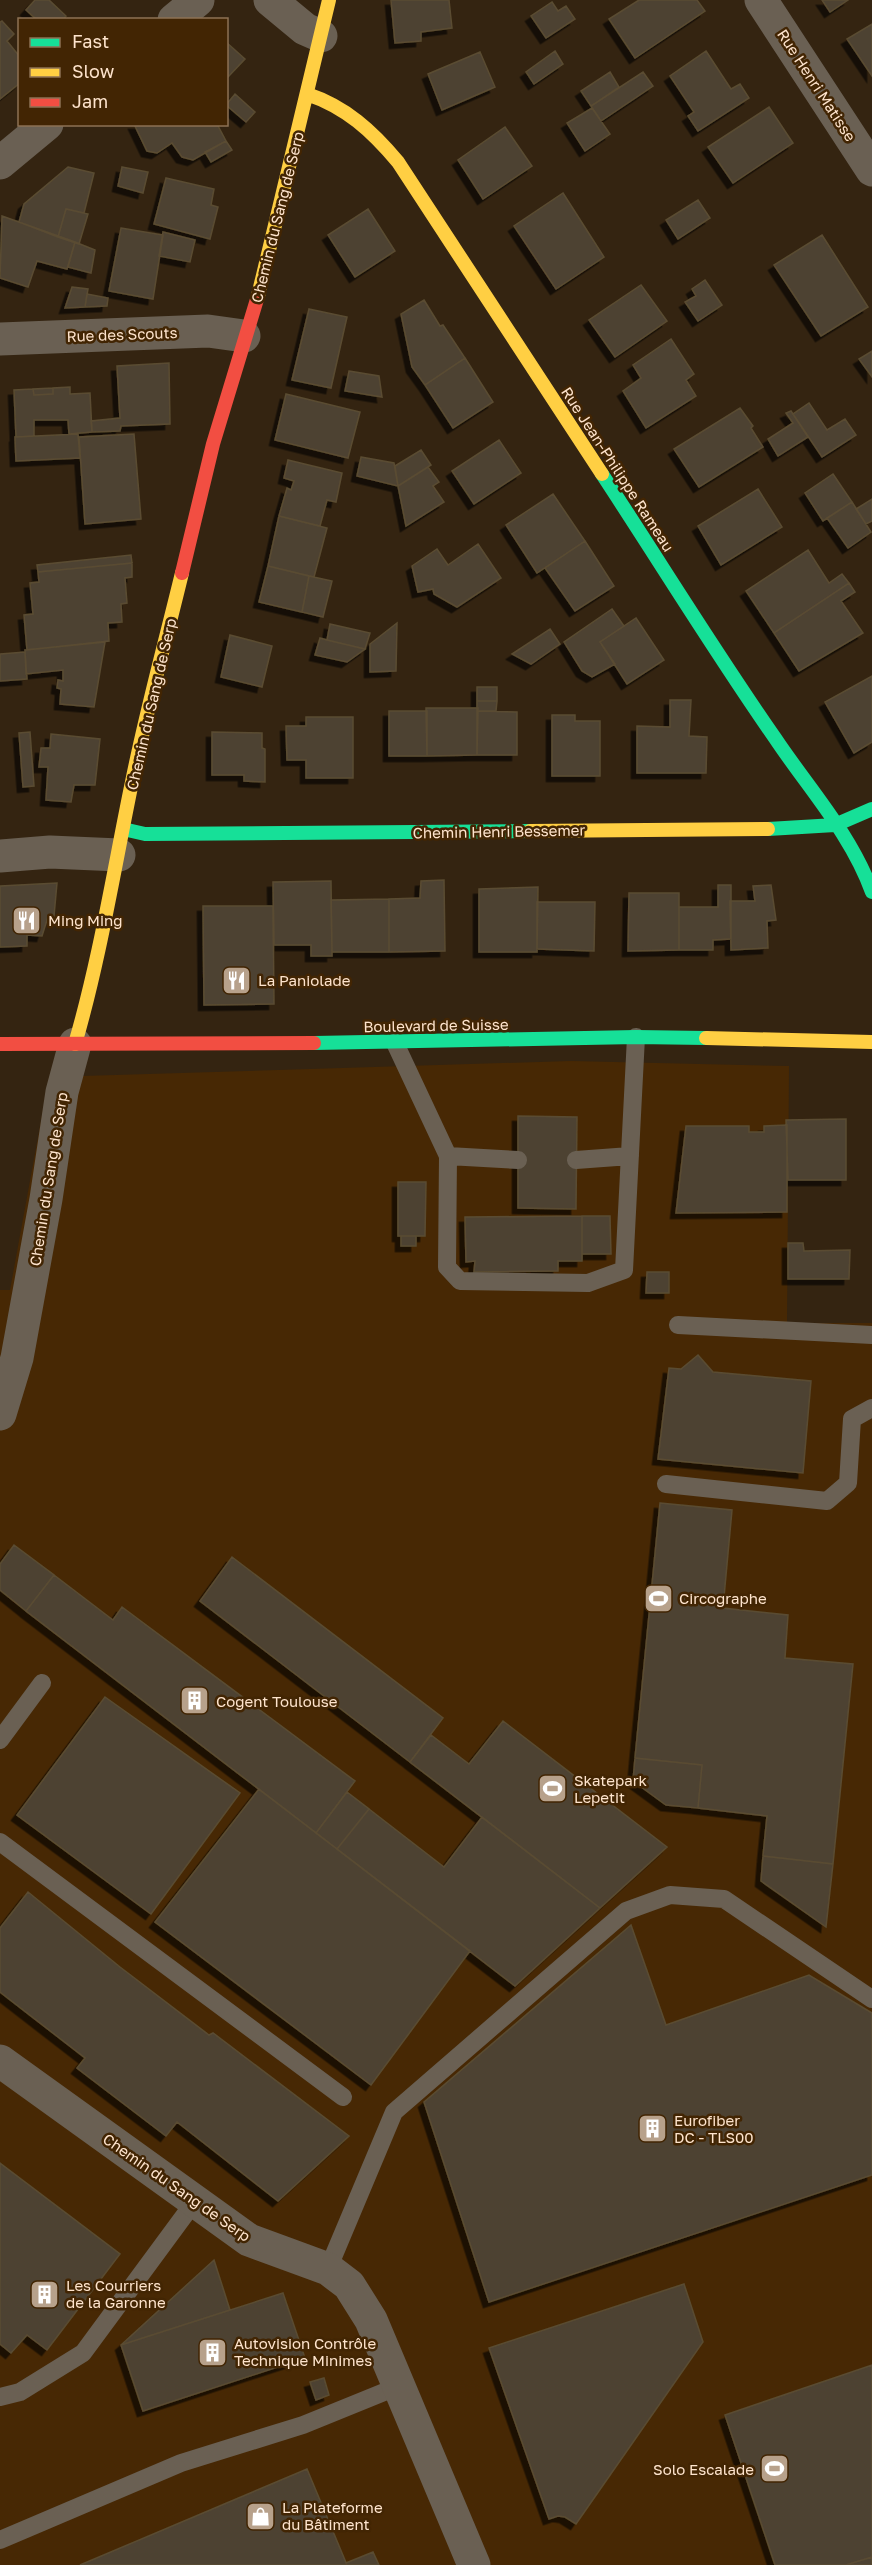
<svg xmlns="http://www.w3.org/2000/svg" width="872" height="2565" font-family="'Golos Text',sans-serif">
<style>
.built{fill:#472804}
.building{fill:#4e4231;stroke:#5a4c31;stroke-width:1.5;filter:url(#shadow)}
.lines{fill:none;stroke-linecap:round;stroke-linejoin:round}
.lane{stroke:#6a6053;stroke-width:18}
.street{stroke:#6a6053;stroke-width:33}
.fast{stroke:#16e098;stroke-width:14}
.slow{stroke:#ffcf43;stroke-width:14}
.jam{stroke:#f24e42;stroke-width:14}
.labels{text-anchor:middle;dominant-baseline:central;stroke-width:5;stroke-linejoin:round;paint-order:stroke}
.street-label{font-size:15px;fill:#fee4cd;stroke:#422503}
.poi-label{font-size:15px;fill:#fee4cd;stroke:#422503;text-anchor:start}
</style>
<defs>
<filter id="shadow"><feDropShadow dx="-5.5" dy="5.5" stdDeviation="0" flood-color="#0009"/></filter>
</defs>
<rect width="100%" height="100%" fill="#342411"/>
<path class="built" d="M571,1061L789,1066L787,1323H872V2565H0V1290H10L49,1077Z"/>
<path class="building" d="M35,0H49L66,16L63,20H37L26,10Z
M391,0H449L452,28L421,32V41L395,43Z
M639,0H697L705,11L635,58L609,19Z
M822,0H848L830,12Z
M552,2L558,11L566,6L575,19L546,38L531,16Z
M2,21L14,34L7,41L20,57V83L0,99V22Z
M872,24V76L847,39Z
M226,42L245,59L226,79Z
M555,51L563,64L534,84L526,72Z
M706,51L731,89L740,84L749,98L698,131L688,116L694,112L670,76Z
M480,52L495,87L442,110L428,74Z
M610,72L619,87L591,106L581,91Z
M643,72L653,86L601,121L591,106Z
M235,94L255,112L246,122L226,105Z
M769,107L793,143L733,183L708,147Z
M592,108L610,134L585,151L567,123Z
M134,124H217L226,141L193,160L182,157L172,143L157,153L147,151Z
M505,127L532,166L483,199L458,160Z
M226,141L232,150L211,162L205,152Z
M68,167L94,173L84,213L66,209L58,237L19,222L24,204Z
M122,167L148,172L143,193L118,186Z
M166,178L214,189L211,205L218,207L210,239L154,224Z
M563,193L604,257L556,289L514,226Z
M698,200L710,218L678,239L666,220Z
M66,209L88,214L79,244L58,237Z
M368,209L395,251L355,277L328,235Z
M2,216L75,242L67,269L37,261L28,287L0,278Z
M121,228L163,235L153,299L109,291Z
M163,232L195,240L190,262L159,256Z
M822,235L868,307L821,336L774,265Z
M75,242L95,250L91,273L68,267Z
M705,280L722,305L698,321L685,302L696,296L692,289Z
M641,285L667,321L615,357L589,320Z
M72,287L88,289L85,307L65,308Z
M87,294L108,298L107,306L85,307Z
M424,300L440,326L443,325L465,358L425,385L412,367L401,314Z
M309,309L347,317L331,388L292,380Z
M671,339L694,374L686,380L696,396L646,428L623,391L641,378L633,365Z
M872,351V377L859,359Z
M465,358L493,402L453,428L425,385Z
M169,363L170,424L121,426L120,431L92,432L91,421L120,418L117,366Z
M349,371L379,376L382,397L345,391Z
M70,387V394L90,393L92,432L69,434L68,420H34V436L16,437L14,390L33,389L34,395L53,394V388Z
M53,388V394L34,395L33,389Z
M286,394L360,412L348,458L275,440Z
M809,403L827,430L845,419L856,435L822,457L793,414Z
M740,408L753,426L751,428L763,447L699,487L674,449Z
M791,411L808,437L778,456L768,439L793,423L786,413Z
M78,434L80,458L16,461L15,437Z
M134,434L141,519L85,524L79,437Z
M499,440L521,473L474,504L452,471Z
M421,450L431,465L398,486L395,466Z
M361,457L394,463L398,486L357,476Z
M288,460L342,473L336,502L327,500L320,526L279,516L287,488L291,490L294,481L284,478Z
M428,467L439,482L433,486L444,502L406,526L398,486Z
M833,474L852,502L823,521L805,493Z
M758,489L782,527L721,565L698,526Z
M553,494L585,541L537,573L506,525Z
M872,499V521L866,524L856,509Z
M852,502L871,532L848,548L827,518Z
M279,516L327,528L314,577L268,566Z
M585,541L614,586L575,611L545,568Z
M478,544L501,578L457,607L434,594L433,589L418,592L412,566L437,549L448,565Z
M808,550L829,583L842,574L849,583L774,633L746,591Z
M131,555L132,563L38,572L37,565Z
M132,563V577L125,578L127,603L121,604L122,622L108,623L109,641L27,650L24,615L33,614L30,583L39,582L38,572Z
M268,566L309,576L302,612L259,602Z
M309,576L332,581L323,617L302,612Z
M849,583L855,592L841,601L863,633L799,671L774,633Z
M612,609L624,626L600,642L615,664L592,677L582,671L564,642Z
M636,618L664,660L627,684L600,642Z
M397,623L396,671L370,672V644Z
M330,624L370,633L365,649L327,640Z
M550,629L560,644L531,664L512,654Z
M230,635L272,646L262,687L221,677Z
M320,638L327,640L365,649L347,662L315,655Z
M105,642L94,707L60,704L61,689L57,688L58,680L63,681V670L26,674L25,650Z
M25,652L27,679L0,681V654Z
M872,676V742L854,753L825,702Z
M477,687H497V701H477Z
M670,700H691L689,736L707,737L706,773H637V726L670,727Z
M477,701H497L496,711H477Z
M426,708H478L477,755L427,756Z
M389,711H427V756H389Z
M477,711L517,712V755H477Z
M552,715H575V721H600V776H552Z
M306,717H353V778H306V760H287L286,726H306Z
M30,732L34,786L23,787L19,733Z
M212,732L262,733V748L265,749V782L244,781V775H212Z
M51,734L100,739L95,785H74L71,802L46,800L48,767H39L41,748H50Z
M444,880L445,951L389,952V899L420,898L421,881Z
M331,881L332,956H311V945H274L273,882Z
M57,883L54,916L48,917L42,936L27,935V946L0,947V886Z
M718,885H731V939L713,940V950H679V907H718Z
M771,885L776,920L767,921L768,948L731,950L730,901H755L753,886Z
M538,887L537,952H479V889Z
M629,893H679V950L628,951Z
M389,899V952H332L331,900Z
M537,902H595L594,951L537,949Z
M203,906H273L274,1004L204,1005Z
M518,1116L577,1117L576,1209L518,1208Z
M846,1119V1180H788L786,1120Z
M787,1125V1212L676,1213L686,1126H749V1132H764V1126Z
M398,1182H426L425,1236H398Z
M582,1216H610L611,1254H582Z
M582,1216V1261H558V1271L474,1272L475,1261L466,1262L465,1217Z
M401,1236H416V1246H401Z
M788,1243H803L804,1251L850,1250L849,1279H788Z
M647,1272H669V1293H646Z
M698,1355L713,1372L811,1381L803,1473L658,1459L669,1368L681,1369Z
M660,1503L732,1510L723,1608L788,1615L785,1658L853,1664L833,1864L763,1856L767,1816L698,1808L702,1765L635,1758Z
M14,1545L54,1575L26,1611L0,1590V1564Z
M232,1557L443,1718L410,1762L200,1601Z
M54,1575L113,1620L122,1607L355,1781L316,1833L26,1611Z
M105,1697L240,1793L151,1914L17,1815Z
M503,1721L667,1847L600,1908L410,1762L431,1735L469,1764Z
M635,1758L702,1765L698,1808L666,1805L633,1781Z
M259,1789L470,1951L371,2085L155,1922Z
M347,1792L369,1809L337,1849L316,1833Z
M369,1809L444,1867L482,1817L600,1908L515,1986L337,1849Z
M763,1856L833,1864L826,1927L761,1881Z
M28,1892L120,1967L209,2035L213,2033L349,2136L278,2201L177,2122L166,2136L77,2068L85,2058L0,1992V1928Z
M631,1925L666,2025L809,1975L872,2013V2175L489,2302L424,2102Z
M0,2163L120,2254L47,2350L27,2335L11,2353L0,2344Z
M214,2260L230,2310L121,2345Z
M684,2284L703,2342L576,2524L565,2517L558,2516L549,2519L489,2348Z
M283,2293L305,2358L143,2411L121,2345Z
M872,2365V2557L846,2565H775L725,2415Z
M324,2378L329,2395L316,2400L310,2382Z
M307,2469L347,2565H80Z
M373,2552L379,2565H347L346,2563Z
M872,2557V2565H846Z"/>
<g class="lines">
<path class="lane" d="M395,1043L448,1156L518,1160
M448,1156L447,1267L460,1281L588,1283L624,1270L636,1037
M576,1160L630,1156
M678,1325L872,1335
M666,1484L827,1501L848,1483L852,1419L872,1408
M0,1740L42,1683
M0,1842L343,2097
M328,2269L394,2112L626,1911L670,1895L724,1899L872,1999
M0,2397L20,2392L83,2353L195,2201
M0,2540L181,2463L303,2425L399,2386"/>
<path class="street" d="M270,0L305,29L321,36
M761,0L872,170
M174,20L198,0
M0,163L47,124
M0,339L208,331L244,336
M0,856L50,852L119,855
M0,1414L17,1358L46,1199L62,1092L75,1044
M0,2061L249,2240L328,2269L349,2285L371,2320L474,2565"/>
<path class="fast" d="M602,474C660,562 715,652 775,738C809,789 851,834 872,892
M123,829L145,834L530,831
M768,829L835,825L872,809
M314,1043L636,1037L706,1038"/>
<path class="slow" d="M307,94C346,107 372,131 398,162L602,474
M258,296L329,0
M530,831L768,829
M706,1038L872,1042
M75,1044C100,958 114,869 132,782C146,712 165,643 182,573"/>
<path class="jam" d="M182,573L213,444L258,296
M0,1044L314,1043"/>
</g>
<defs>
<symbol id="restaurant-square" viewBox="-11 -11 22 22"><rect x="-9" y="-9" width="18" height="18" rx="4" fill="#b7a18b" stroke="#422503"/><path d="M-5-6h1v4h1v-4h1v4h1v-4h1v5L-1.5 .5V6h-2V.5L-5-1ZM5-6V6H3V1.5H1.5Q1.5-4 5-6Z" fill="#fff"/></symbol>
<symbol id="stadium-square" viewBox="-11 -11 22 22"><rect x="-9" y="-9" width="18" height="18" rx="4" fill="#b7a18b" stroke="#422503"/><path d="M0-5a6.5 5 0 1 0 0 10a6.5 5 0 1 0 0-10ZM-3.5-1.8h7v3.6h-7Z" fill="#fff"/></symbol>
<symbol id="building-square" viewBox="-11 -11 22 22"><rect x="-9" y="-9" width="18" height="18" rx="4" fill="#b7a18b" stroke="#422503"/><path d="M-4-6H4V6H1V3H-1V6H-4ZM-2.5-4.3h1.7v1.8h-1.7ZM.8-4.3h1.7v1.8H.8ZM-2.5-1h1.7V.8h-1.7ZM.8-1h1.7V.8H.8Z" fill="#fff"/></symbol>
<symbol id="shop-square" viewBox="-11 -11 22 22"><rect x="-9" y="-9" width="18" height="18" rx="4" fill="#b7a18b" stroke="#422503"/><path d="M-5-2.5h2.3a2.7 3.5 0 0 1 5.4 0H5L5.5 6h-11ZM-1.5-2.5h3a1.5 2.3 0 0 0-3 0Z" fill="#fff"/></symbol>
</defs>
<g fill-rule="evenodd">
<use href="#restaurant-square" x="10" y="904" width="33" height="33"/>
<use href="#restaurant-square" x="220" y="964" width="33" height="33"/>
<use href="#stadium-square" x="642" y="1582" width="33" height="33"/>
<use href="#building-square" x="178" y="1684" width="33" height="33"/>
<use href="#stadium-square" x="536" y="1772" width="33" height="33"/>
<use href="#building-square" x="636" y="2112" width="33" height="33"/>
<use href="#building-square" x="28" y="2278" width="33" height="33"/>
<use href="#building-square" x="196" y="2336" width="33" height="33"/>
<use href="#stadium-square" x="758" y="2452" width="33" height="33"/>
<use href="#shop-square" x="244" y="2500" width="33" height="33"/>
</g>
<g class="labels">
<g class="street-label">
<text transform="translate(817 85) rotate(57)">Rue Henri Matisse</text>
<text transform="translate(277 217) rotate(-76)">Chemin du Sang de Serp</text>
<text transform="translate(122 334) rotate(-2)">Rue des Scouts</text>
<text transform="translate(618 469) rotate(57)">Rue Jean-Philippe Rameau</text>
<text transform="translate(151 704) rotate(-77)">Chemin du Sang de Serp</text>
<text transform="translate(499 831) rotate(-1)">Chemin Henri Bessemer</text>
<text transform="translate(436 1025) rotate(-1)">Boulevard de Suisse</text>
<text transform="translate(48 1179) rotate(-81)">Chemin du Sang de Serp</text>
<text transform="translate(177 2187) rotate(35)">Chemin du Sang de Serp</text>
</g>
<g class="poi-label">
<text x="48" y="920">Ming Ming</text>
<text x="258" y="980">La Paniolade</text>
<text x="679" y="1598">Circographe</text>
<text x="216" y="1701">Cogent Toulouse</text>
<text x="574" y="1780">Skatepark<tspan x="574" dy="17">Lepetit</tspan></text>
<text x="674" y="2120">Eurofiber<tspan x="674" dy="17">DC - TLS00</tspan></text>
<text x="66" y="2285">Les Courriers<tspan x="66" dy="17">de la Garonne</tspan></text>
<text x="234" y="2343">Autovision Contrôle<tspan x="234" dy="17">Technique Minimes</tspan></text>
<text x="754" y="2469" text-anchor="end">Solo Escalade</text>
<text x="282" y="2507">La Plateforme<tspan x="282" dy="17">du Bâtiment</tspan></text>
</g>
</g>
<rect x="18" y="18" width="210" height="108" fill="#422503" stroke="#8d7154" stroke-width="1.5"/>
<rect x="30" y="38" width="30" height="9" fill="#16e098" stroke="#8d7154" stroke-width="1.5"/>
<text x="72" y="48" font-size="18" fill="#fee4cd">Fast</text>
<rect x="30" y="68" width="30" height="9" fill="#ffcf43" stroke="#8d7154" stroke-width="1.5"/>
<text x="72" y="78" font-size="18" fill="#fee4cd">Slow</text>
<rect x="30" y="98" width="30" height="9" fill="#f24e42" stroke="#8d7154" stroke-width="1.5"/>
<text x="72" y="108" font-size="18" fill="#fee4cd">Jam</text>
</svg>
